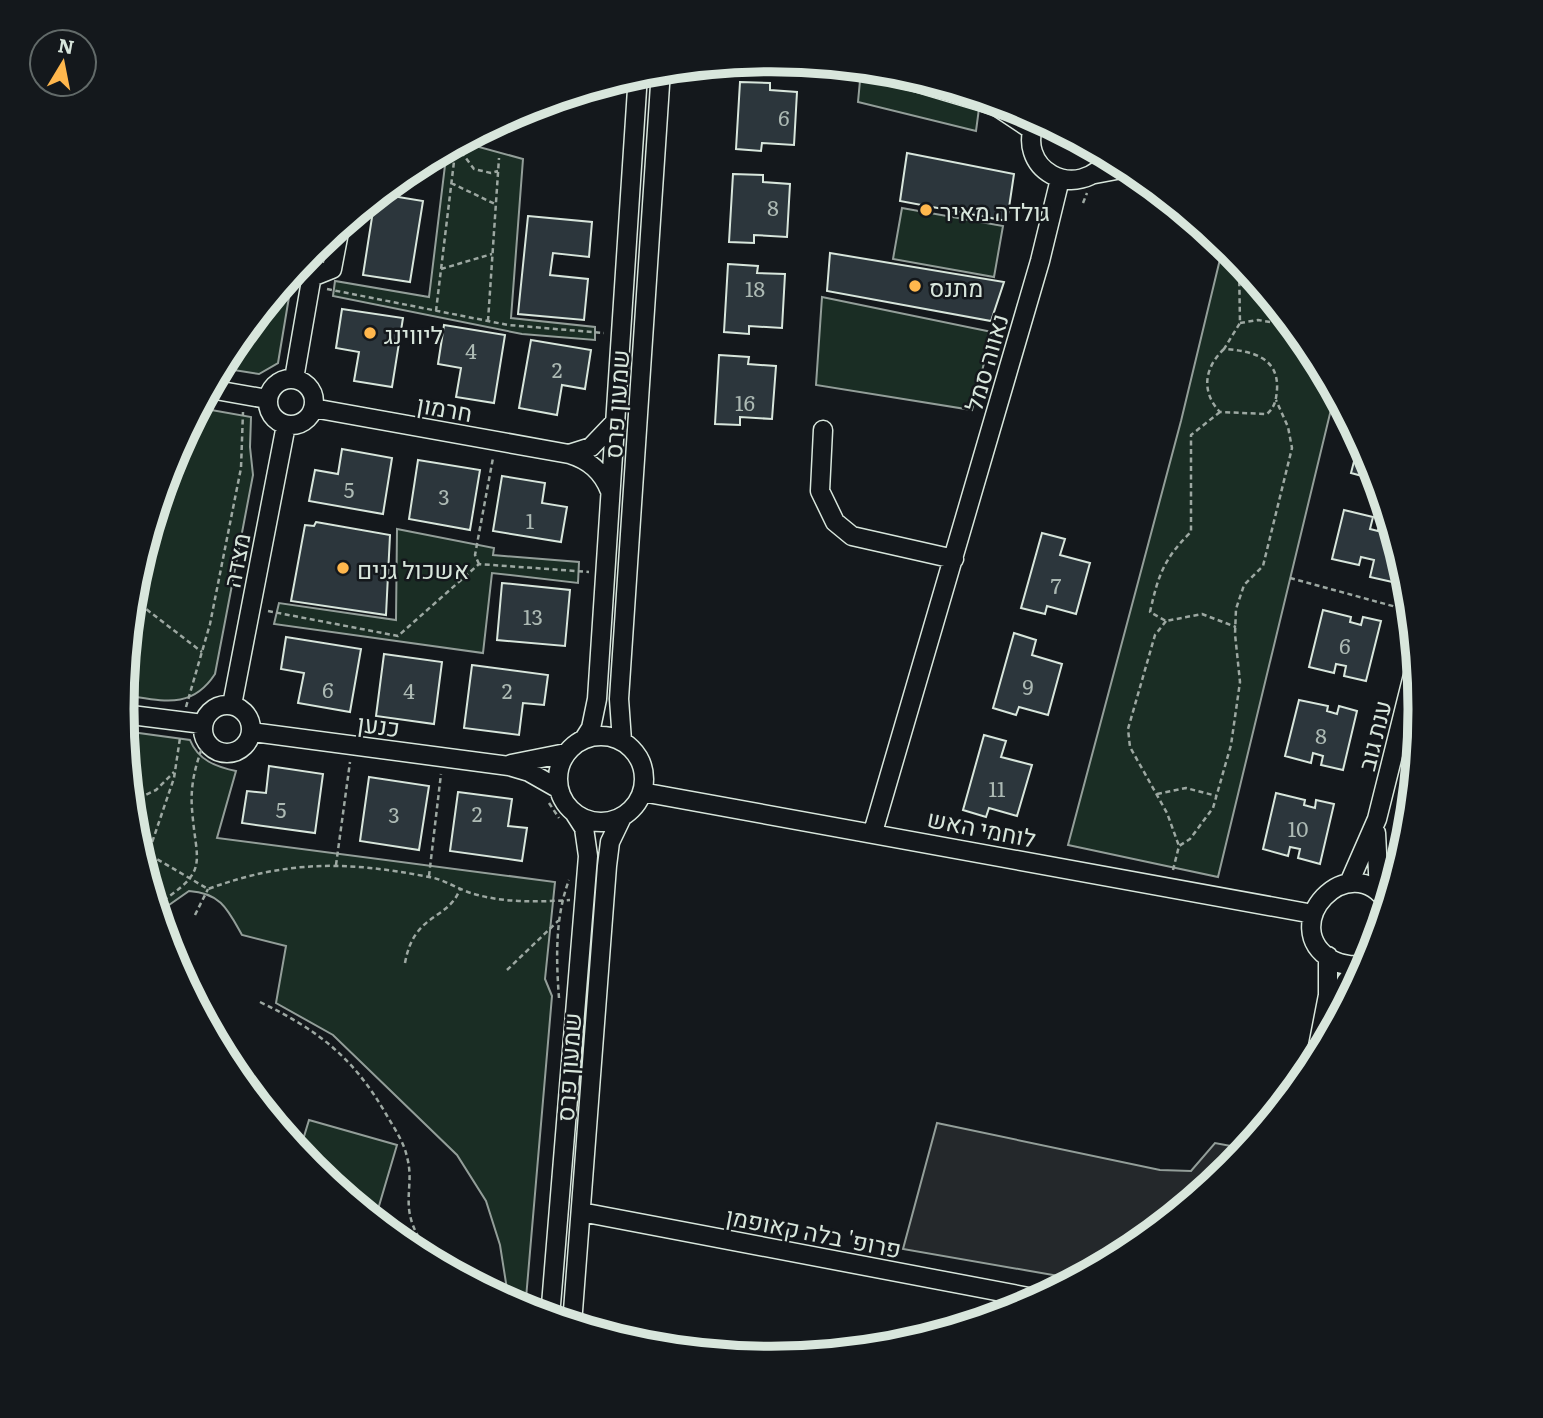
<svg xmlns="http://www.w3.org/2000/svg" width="1543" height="1418" font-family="Literata,Heebo,serif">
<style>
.green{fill:#1a2d24;stroke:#939e99;stroke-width:2}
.parking{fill:#24282b;stroke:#939e99;stroke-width:2}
.building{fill:#2c363c;stroke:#d8e6dc;stroke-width:2}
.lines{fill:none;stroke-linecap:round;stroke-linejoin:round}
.minor-casing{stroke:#d8e6dc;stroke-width:21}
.path{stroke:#9da8a2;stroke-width:2.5;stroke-dasharray:5 3.5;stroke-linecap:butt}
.minor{stroke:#14181c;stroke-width:18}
.poi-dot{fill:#ffb74d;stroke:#14181c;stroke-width:2.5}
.labels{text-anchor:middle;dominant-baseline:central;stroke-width:5;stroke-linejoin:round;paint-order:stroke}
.number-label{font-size:21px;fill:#adbab4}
.poi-label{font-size:24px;fill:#d8e6dc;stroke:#14181c;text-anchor:start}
.street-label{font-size:24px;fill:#d8e6dc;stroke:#14181c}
.rim{fill:none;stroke:#d8e6dc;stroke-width:9}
</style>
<rect width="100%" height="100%" fill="#14181c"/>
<path class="green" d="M861,70L980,101L976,131L858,102Z
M461,142L523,159L511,318L595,327V340L522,334L333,296L335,281L429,297L447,149Z
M902,208L1003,226L994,277L893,259Z
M1221,255C1272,283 1308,342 1335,393L1218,877L1068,845L1181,421Z
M293,273L278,363L259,374L221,368L232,348Z
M822,297L992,332L972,410L816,385Z
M200,408L251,417L250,447L253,475L215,674C191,711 161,700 123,695L135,582L172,460Z
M397,529L494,548L493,555L579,562L578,583L492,573L483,653L274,624L279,603L396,620Z
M124,731L190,740C198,760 216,767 236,771L217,838L555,882L545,979L552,996L525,1310L509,1302L500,1245L486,1201L457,1155L333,1035L276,1003L286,946L242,935C228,910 221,893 189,891L159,912L164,920L161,924L134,835Z
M309,1120L397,1145L376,1216L368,1214L312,1168L299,1153Z"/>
<path class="parking" d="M937,1123L1160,1170L1191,1171L1215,1143L1247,1149L1230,1169L1132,1249L1076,1279L903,1249Z"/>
<path class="building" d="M740,82L770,83V90L797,92L794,145L762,143L761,151L736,149Z
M907,153L1014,174L1007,221L900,201Z
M733,174L763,175V182L790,184L787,237L754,235V243L729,242Z
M380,194L423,201L410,282L363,275L375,198Z
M528,216L592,222L589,257L553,253L550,275L588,279L584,320L518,314Z
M830,253L1004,282L991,321L827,291Z
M728,264L758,266L757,273L785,274L782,328L749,326V334L724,332Z
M342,309L403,318L392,387L354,381L359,352L336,348Z
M444,325L505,335L494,403L456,397L461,368L438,364Z
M531,340L591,350L585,389L562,385L557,415L519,408Z
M719,355L749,357L748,364L776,366L772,419L740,417V425L715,424Z
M1360,438L1372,461L1377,480L1351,473Z
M342,449L392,458L383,514L309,501L315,470L338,474Z
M418,460L480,470L470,530L409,519Z
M502,476L545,483L542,503L567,507L561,542L493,531Z
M1344,510L1373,517L1370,529L1378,531L1383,510H1387L1402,561L1397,583L1370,577L1374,560L1361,557L1359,565L1332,559Z
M316,522L390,535L386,615L291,601L305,525L314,526Z
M1042,533L1065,539L1060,555L1090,563L1076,614L1047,606L1045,614L1021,608Z
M502,583L570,590L565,646L497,640Z
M1323,610L1351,617L1350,622L1361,625L1363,617L1381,621L1366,681L1344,676L1346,666L1336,664L1334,673L1309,667Z
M1014,633L1036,640L1032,655L1062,664L1048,715L1019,707L1016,715L993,708Z
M286,637L361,649L350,712L298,703L304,673L281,669Z
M384,654L442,662L434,724L376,716Z
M472,665L548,675L544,705L523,703L519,735L464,728Z
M1299,700L1328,706L1327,711L1337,714L1339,706L1357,711L1343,770L1321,765L1323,756L1313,753L1311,763L1285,756Z
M984,735L1006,741L1001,757L1032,765L1017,816L989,808L986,817L963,810Z
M269,766L323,774L315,833L242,823L247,791L266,793Z
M369,777L429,786L419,850L360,841Z
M458,792L512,799L508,826L527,828L522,861L450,851Z
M1276,793L1305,800L1304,805L1315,808L1316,800L1334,804L1320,864L1298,858L1300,849L1290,847L1288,856L1263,849Z"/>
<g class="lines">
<defs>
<path id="minor" d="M851,67L912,81L996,106L1032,130
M1037,118C1011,168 1078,206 1110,157
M1095,174L1127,168L1137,173
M312,277L332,269L340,227
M268 402a23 23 0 1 1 46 0a23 23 0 1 1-46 0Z
M294,379L317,246
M210,389L267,399
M313,408L569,454C589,460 602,471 610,491
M823,430L820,491L835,522L852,536L954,559
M569,454L591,447L614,423
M203 729a24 24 0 1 1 48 0a24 24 0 1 1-48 0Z
M232,705L286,425
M123,714L203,724
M252,732L509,766L529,772L559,789
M558 779a43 43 0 1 1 86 0a43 43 0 1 1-86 0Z
M584,739L591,728L597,699L638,74
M622,741L619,699L661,70
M511,764L566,753
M642,792L1313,914
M873,832L1040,261L1060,179
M1376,833L1379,892
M1349,883L1377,819L1416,663
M169,948L177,957L179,971
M1369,962C1358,967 1343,966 1332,960C1275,926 1349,845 1388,903
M1331,1016L1346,982L1359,965
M1315,1062L1328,995V956
M581,1212L1039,1299
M550,1317L588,856L584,828L575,814
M572,1324L607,866L610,842L622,817"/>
</defs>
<use href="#minor" class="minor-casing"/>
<path class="path" d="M456,145L474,169L491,173L498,171
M451,183L495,204
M1145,186L1169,211L1224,244
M1083,203L1087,193
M441,269L492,254
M327,289L508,325L604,333
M436,311L456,145
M488,321L499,158
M1240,323L1258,320L1293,326
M1224,349C1204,368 1201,392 1220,412L1267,414C1275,407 1276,400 1277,390C1279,357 1252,351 1224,349L1240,323L1239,264
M1220,412L1191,435V532C1164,558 1158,576 1150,612L1166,621L1202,614L1236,627
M479,564L475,555L493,458
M1290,578L1411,611
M133,599L202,652
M268,611L398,636L479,564L589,572
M1166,621L1155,635L1128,729L1130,747L1167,813L1179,846
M186,707L210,624L241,468L243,412
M1157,794L1186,788L1217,796
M131,802L156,790L174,772
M549,803L559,818
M1394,838L1397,813
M150,855L208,889C287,860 347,861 429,877C444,879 459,890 474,894C506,903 536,902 570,900
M336,865L350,762
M144,866L174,778L180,738
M1173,870L1179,846L1190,839L1213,808L1231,745L1240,682L1235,634L1236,609L1244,585L1263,566L1292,448L1288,427L1276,400
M429,876L441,774
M156,905C211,870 196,865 192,809C190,784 196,763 205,740
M195,915L208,889
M405,963C414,912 448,921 460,889
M507,970L560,919
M559,998C556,959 555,917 569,880
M260,1002C318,1030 353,1057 386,1114C394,1128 404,1142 407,1157C415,1186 400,1204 418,1236C429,1254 447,1261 461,1276
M398,1239L428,1249"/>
<use href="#minor" class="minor"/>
</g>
<g class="poi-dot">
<circle cx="926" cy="210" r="7"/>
<circle cx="915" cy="286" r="7"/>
<circle cx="370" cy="333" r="7"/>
<circle cx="343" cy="568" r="7"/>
</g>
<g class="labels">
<g class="number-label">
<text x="784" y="116">6</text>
<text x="773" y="206">8</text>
<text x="755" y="287">18</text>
<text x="471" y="349">4</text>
<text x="557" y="368">2</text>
<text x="745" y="401">16</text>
<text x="349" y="488">5</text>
<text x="444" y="495">3</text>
<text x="530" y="519">1</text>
<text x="1056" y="584">7</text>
<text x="533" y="615">13</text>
<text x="1345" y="644">6</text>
<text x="1028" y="685">9</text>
<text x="328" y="688">6</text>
<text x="409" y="689">4</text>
<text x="507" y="689">2</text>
<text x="1321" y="734">8</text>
<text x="997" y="787">11</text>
<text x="281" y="808">5</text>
<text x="477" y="812">2</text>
<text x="394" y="813">3</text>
<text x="1298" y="827">10</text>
</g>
<g class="poi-label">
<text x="940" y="210">גולדה מאיר</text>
<text x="929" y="286">מתנס</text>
<text x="384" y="333">ליווינג</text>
<text x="357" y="568">אשכול גנים</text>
</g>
<g class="street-label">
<text transform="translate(985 362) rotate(-74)">נאווה סמל</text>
<text transform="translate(615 404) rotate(-86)">שמעון פרס</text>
<text transform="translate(445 407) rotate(10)">חרמון</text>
<text transform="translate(235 560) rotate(-79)">מצדה</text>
<text transform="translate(379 724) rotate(8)">כנען</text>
<text transform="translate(1373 735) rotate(-76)">ענת גוב</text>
<text transform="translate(982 827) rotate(11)">לוחמי האש</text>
<text transform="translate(567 1067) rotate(-86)">שמעון פרס</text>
<text transform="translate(814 1231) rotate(11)">פרופ' בלה קאופמן</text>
</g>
</g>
<path d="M0 0H1543V1418H0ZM134 709a637 637 0 1 1 1274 0a637 637 0 1 1-1274 0Z" fill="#14181c" fill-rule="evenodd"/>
<path class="rim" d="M134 709a637 637 0 1 1 1274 0a637 637 0 1 1-1274 0Z"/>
<g transform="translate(63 63) rotate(10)"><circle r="33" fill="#14181c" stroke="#626a69" stroke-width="2"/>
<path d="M0-5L12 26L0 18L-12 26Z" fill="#ffb74d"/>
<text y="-10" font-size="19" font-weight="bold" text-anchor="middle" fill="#d8e6dc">N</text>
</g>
</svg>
